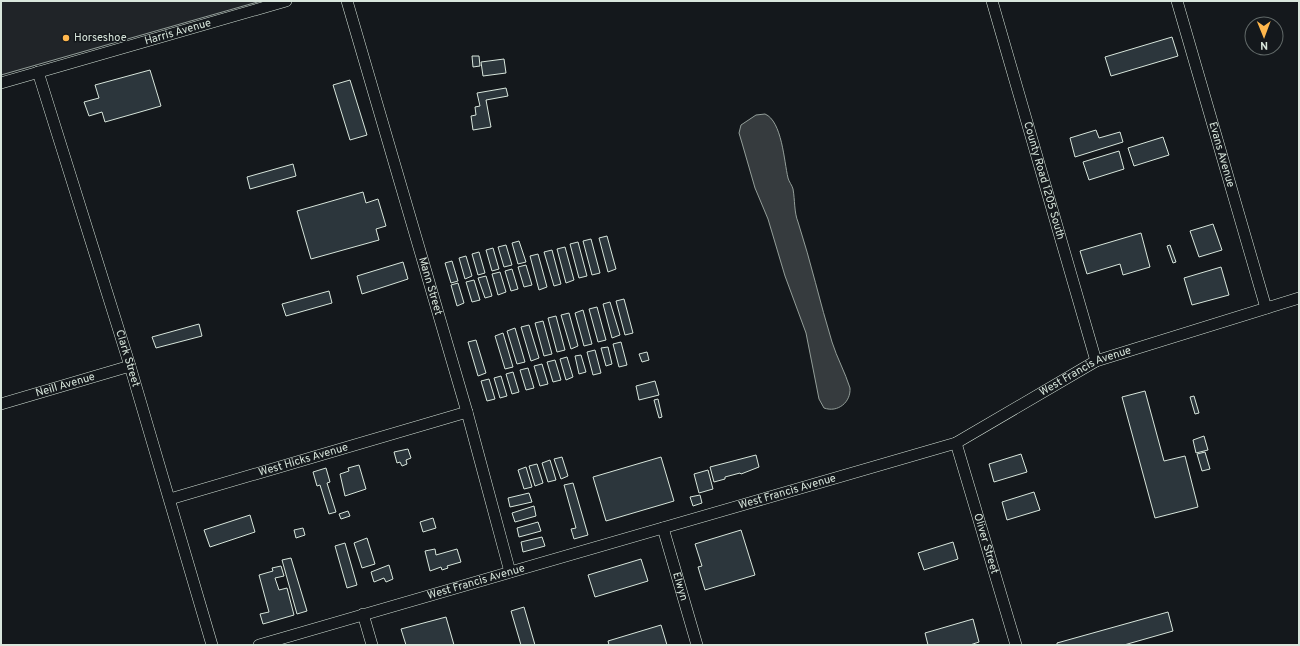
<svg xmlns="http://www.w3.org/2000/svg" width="1300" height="646" font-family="Overpass,sans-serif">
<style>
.green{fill:#202428;stroke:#939e99}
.water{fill:#363b3e;stroke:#939e99}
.building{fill:#2c363c;stroke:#d8e6dc}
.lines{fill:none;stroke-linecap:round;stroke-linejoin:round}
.minor-casing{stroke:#d8e6dc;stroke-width:12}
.minor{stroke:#14181c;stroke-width:11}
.poi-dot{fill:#ffb74d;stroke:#14181c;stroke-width:1.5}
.labels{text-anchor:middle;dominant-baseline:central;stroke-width:3;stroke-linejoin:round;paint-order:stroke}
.street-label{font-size:11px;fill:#d8e6dc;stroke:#14181c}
.poi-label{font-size:11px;fill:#d8e6dc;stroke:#14181c;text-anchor:start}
</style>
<rect width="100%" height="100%" fill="#14181c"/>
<path class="green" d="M1,1H261L1,75Z"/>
<path class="water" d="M765,114C782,121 784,161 788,178C789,182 792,185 793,189C795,200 794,212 798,222C811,262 820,303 832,342C837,358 845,372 850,388C851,402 838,413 824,408L819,399L806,333L785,276L768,219L755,188L742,143L739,133L741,125L756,115Z"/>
<path class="building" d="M1172,37L1178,56L1111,76L1105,57Z
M472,56H479L480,66L473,67Z
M504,59L506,73L483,76L481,62Z
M150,70L161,106L105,122L102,112L89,116L84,102L99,98L95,85Z
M350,80L367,135L350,140L333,85Z
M506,88L508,96L486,100L491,127L473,130L471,116L476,115L475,107L480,106L477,93Z
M1096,130L1099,138L1120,132L1123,142L1075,157L1070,138Z
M1163,137L1169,155L1134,166L1128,148Z
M1119,151L1124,169L1089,180L1083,162Z
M293,164L296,176L250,189L247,177Z
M363,192L366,203L378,199L386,226L376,229L379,240L311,259L297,211Z
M1213,224L1222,250L1199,257L1190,231Z
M1141,233L1150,267L1123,275L1120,264L1087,274L1080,251Z
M607,236L616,269L608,272L599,238Z
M591,239L600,273L592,275L583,241Z
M519,241L526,262L518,264L512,243Z
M578,242L587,276L579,278L570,244Z
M506,245L512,265L504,267L498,247Z
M1170,245L1176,262L1173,263L1167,246Z
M565,247L574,280L566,283L557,249Z
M493,248L499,269L492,271L486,250Z
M552,250L561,284L554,286L544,252Z
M479,252L485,273L478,275L472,254Z
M538,254L547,287L539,290L530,256Z
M466,256L472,276L465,279L459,258Z
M452,261L458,281L451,283L445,263Z
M403,262L408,279L362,294L357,276Z
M526,265L532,285L524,287L518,267Z
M1221,267L1229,295L1192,305L1184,278Z
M512,269L518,289L511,291L505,271Z
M500,272L506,292L498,295L492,274Z
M486,276L492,296L485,298L478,278Z
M474,280L480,300L472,302L466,282Z
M458,283L464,303L457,306L451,285Z
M329,291L332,303L286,316L282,304Z
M624,299L633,333L625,335L616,301Z
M610,302L620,335L612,338L603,304Z
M597,307L606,340L598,342L589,309Z
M583,310L592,344L584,346L575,313Z
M569,313L578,346L571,349L561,315Z
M556,316L565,350L557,352L548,318Z
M543,321L552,354L544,356L535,323Z
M199,324L202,336L156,348L152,337Z
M529,325L539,358L531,361L521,327Z
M515,328L525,362L517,364L507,331Z
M503,333L513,367L505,369L495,336Z
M476,340L486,373L478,376L468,342Z
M621,342L627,365L619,367L613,344Z
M608,347L612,364L606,366L601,348Z
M595,350L601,373L593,375L587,352Z
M647,352L649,360L642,362L639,354Z
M581,355L586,372L579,374L575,356Z
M567,357L573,377L566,380L560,359Z
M555,360L561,380L553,382L547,362Z
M542,364L548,384L540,386L534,366Z
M528,368L534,388L526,390L520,370Z
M513,372L519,392L512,394L506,374Z
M501,376L507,396L500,398L494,378Z
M489,379L495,399L487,401L481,381Z
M655,381L659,395L639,400L636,386Z
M1145,391L1164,461L1185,456L1198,507L1155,518L1122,397Z
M1194,396L1199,413L1195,414L1190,397Z
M658,399L662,417L659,418L654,400Z
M1204,436L1208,450L1196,453L1193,440Z
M408,449L411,458L406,460L407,464L402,466L400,462L397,463L394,452Z
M1205,452L1210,469L1202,471L1197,454Z
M1021,454L1027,472L994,482L989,464Z
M756,455L759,467L741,474L740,473L725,477V479L714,482L710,467Z
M562,457L568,476L561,479L554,459Z
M661,457L674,501L606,521L593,477Z
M550,460L556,480L548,482L542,463Z
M537,464L543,483L535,486L529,466Z
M359,465L366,489L345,496L340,474L349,471L348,468Z
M526,467L532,487L524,489L518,470Z
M326,468L330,482L327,483L336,512L329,514L320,485L317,486L313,472Z
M708,470L713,489L699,493L694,474Z
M573,483L588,535L574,539L571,529L576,528L564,485Z
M1034,492L1040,510L1007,520L1002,502Z
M529,493L532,502L510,507L508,498Z
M700,495L702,503L693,506L690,497Z
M534,506L536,516L515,522L512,513Z
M348,511L350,516L341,519L339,514Z
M250,515L255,532L210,547L204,530Z
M433,518L436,528L423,532L420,522Z
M538,522L541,531L519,537L517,528Z
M303,528L305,535L296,538L294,530Z
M741,530L755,575L705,590L698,567L702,566L695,544Z
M542,537L545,546L523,552L521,542Z
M367,538L375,564L362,568L354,543Z
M953,542L958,559L924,570L918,553Z
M345,543L357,585L347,588L335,546Z
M435,549L436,555L457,549L461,562L447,566L448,568L442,570L441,567L430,571L425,551Z
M291,558L307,611L297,614L282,560Z
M641,559L648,581L595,597L588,575Z
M389,565L393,579L386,582L384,578L374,582L371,572Z
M281,566L284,576L275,578L279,590L287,588L294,615L263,624L260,614L269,612L259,575L273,571L272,568Z
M524,607L535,645H521L511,611Z
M1168,612L1173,631L1124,645H1057V643Z
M446,617L454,645H406L401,629Z
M973,619L979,642L970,645H928L925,633Z
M661,625L667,645H609L608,641Z"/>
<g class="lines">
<defs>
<g id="minor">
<path id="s1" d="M347,1L467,412L510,572"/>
<path id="s2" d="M992,1L1096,361"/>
<path id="s3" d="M1177,1L1266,308"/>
<path id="s4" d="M38,72L130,366L212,645"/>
<path id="s5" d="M1,83L286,1"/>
<path id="s6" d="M1,404L130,366"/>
<path id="s7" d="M956,443L1016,645"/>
<path id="s8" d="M170,499L467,412"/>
<path id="s9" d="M663,528L697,645"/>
<path d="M363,614L372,645"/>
<path id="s10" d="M259,645L956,443L1096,361L1299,298"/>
</g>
</defs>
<use href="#minor" class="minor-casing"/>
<use href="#minor" class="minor"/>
</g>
<circle class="poi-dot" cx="66" cy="38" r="4"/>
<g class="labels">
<g class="street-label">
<text stroke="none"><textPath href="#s5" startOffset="184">Harris Avenue</textPath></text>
<text stroke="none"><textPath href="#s3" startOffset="160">Evans Avenue</textPath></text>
<text stroke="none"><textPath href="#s2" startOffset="187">County Road 1205 South</textPath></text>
<text stroke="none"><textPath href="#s1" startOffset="297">Mann Street</textPath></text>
<text stroke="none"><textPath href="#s4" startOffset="300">Clark Street</textPath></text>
<text stroke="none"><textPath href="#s10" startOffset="874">West Francis Avenue</textPath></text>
<text stroke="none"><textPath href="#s6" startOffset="67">Neill Avenue</textPath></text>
<text stroke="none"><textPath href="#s8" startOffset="139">West Hicks Avenue</textPath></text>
<text stroke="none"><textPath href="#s10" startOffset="550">West Francis Avenue</textPath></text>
<text stroke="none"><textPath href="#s7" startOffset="105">Oliver Street</textPath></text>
<text stroke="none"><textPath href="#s10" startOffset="226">West Francis Avenue</textPath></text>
<text stroke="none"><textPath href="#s9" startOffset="61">Elwyn</textPath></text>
</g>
<g class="poi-label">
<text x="74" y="38">Horseshoe</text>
</g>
</g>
<rect width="1300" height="646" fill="none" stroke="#d8e6dc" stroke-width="4"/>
<g transform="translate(1264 36) rotate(179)"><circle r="19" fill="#14181c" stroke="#626a69"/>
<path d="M0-3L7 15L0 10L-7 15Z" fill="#ffb74d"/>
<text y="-6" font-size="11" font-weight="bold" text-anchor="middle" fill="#d8e6dc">N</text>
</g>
</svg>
